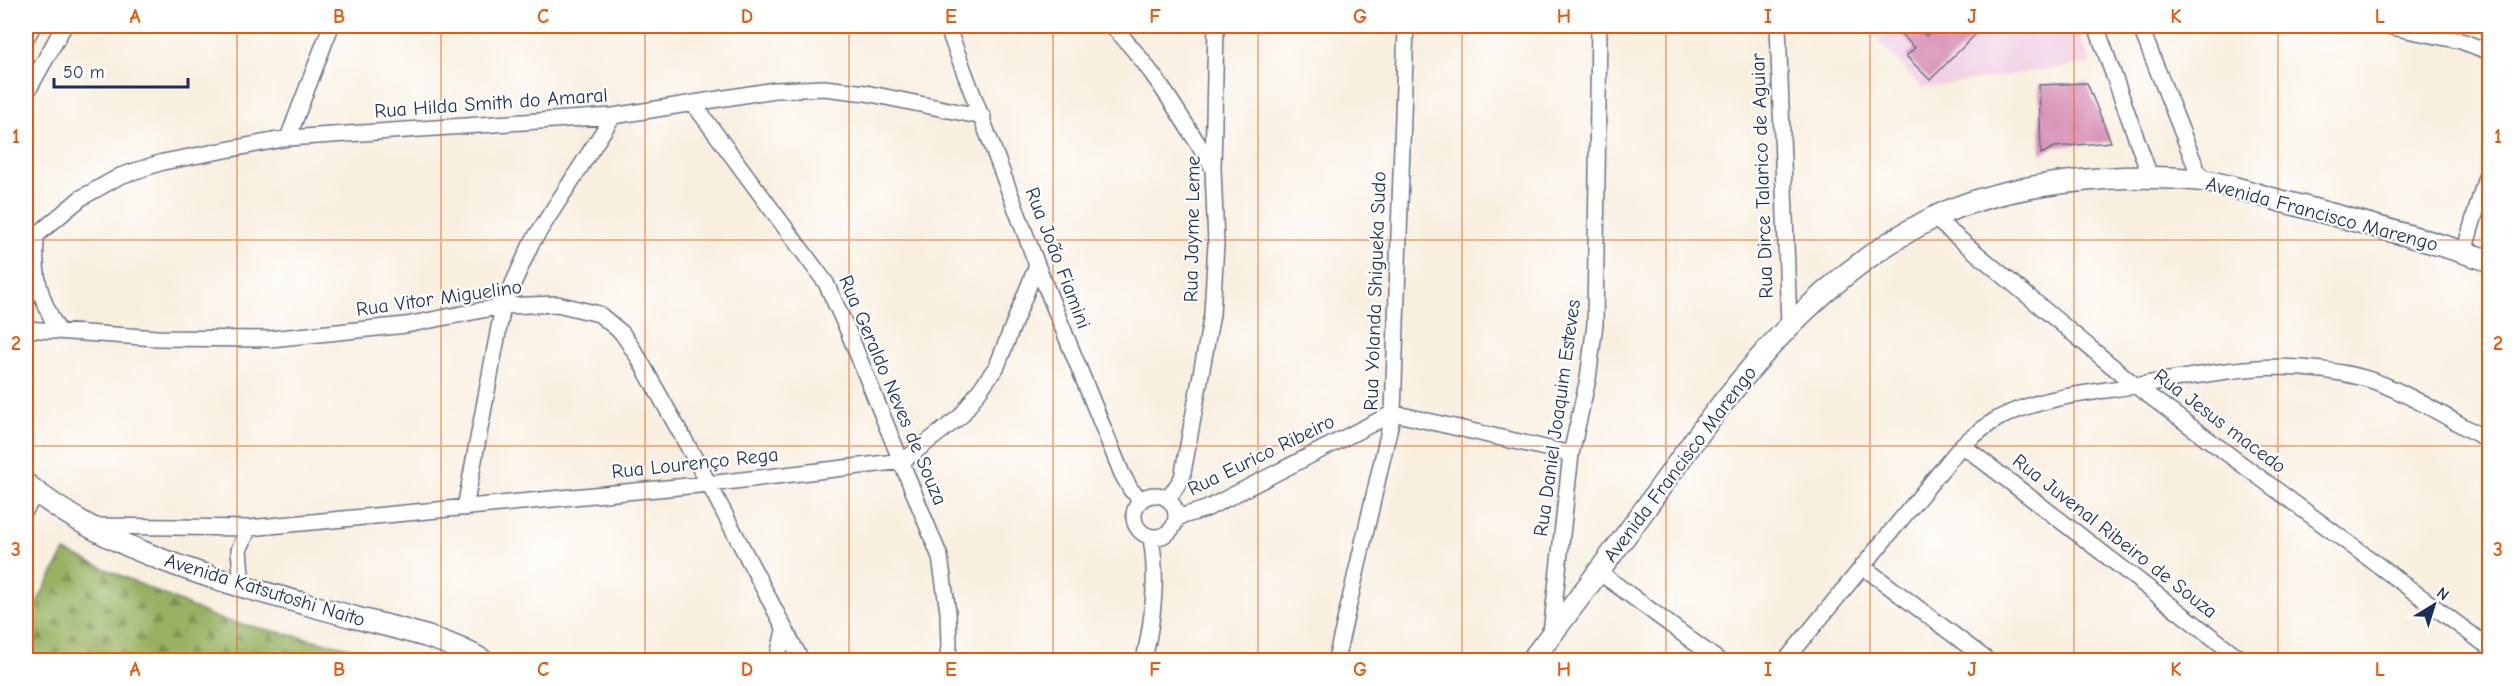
<svg xmlns="http://www.w3.org/2000/svg" width="2515" height="686" font-family="'Comic Neue',sans-serif">
<style>
.built{fill:#f1d0e3}
.forest{fill:url(#forest-firs);stroke:#5a7060;stroke-width:1.5}
.building{fill:#d790b6}
.lines{fill:none;stroke-linecap:round;stroke-linejoin:round}
.street-casing{stroke:#68728b;stroke-width:18}
.secondary-casing{stroke:#68728b;stroke-width:24}
.path{stroke:#68728b;stroke-width:3;stroke-dasharray:1.5 4.5;stroke-linecap:butt}
.street{stroke:#fff;stroke-width:15}
.secondary{stroke:#fff;stroke-width:21}
.grid{fill:none;stroke:#e8590c;stroke-width:1.5;stroke-opacity:0.55}
.labels{text-anchor:middle;dominant-baseline:central;stroke-width:4.5;stroke-linejoin:round;paint-order:stroke}
.street-label{font-size:20px;fill:#1b2f5e;stroke:#fff}
.neatline{fill:none;stroke:#e8590c;stroke-width:2}
.grid-label{font-size:20px;text-anchor:middle;font-weight:bold;fill:#e8590c}
</style>
<defs>
<pattern id="forest-firs" width="22" height="20" patternUnits="userSpaceOnUse" patternTransform="scale(1.5)"><rect width="22" height="20" fill="#98b162"/><path d="M5 1l3.5 6h-7zM16 11l3.5 6h-7z" fill="#7b9054"/></pattern>
</defs>
<rect width="100%" height="100%" fill="#fff"/>
<filter id="ink" filterUnits="userSpaceOnUse"><feTurbulence type="fractalNoise" baseFrequency=".0167" numOctaves="2"/><feDisplacementMap in="SourceGraphic" scale="12" xChannelSelector="R" yChannelSelector="G"/><feConvolveMatrix kernelMatrix="1 2 1 2 8 2 1 2 1" color-interpolation-filters="sRGB"/></filter>
<filter id="wash" filterUnits="userSpaceOnUse"><feTurbulence type="fractalNoise" baseFrequency=".008" numOctaves="4" result="noise"/><feDisplacementMap in="SourceGraphic" scale="24" xChannelSelector="R" yChannelSelector="G"/><feGaussianBlur stdDeviation="1.35" result="paint"/><feColorMatrix in="noise" values="0 0 0 0 0 0 0 0 0 0 0 0 0 0 0 0 0 1.4 0 .05"/><feComposite in="paint" operator="in"/></filter>
<g filter="url(#wash)">
<rect width="100%" height="100%" fill="#f8efdf"/>
<path class="built" d="M1865,26H2077L2091,63L1922,88Z"/>
<path class="forest" d="M65,551L219,619L404,660H26V622Z"/>
<g id="blocks">
<path class="building" d="M1893,26H1916L1926,36L1936,26H1984L1930,80L1906,56L1915,48Z
M2087,83L2111,142L2055,147L2041,154L2039,85Z"/>
</g>
</g>
<g filter="url(#ink)">
<use href="#blocks" fill-opacity="0" stroke="#68728b" stroke-width="1.5"/>
<g class="lines">
<defs>
<path id="street" d="M947,26L1037,265L1122,474L1131,490L1141,499
M1112,26C1153,67 1182,119 1213,168
M1778,26L1789,324
M2096,26L2151,179
M2140,26L2201,180
M2387,26L2461,41L2490,52
M26,38L33,26
M26,94L64,26
M693,103L826,283L848,331L940,557L948,612L949,647L947,660
M288,138L331,26
M1933,217L2136,386L2490,648
M36,235C34,275 38,295 58,330
M26,244L81,198L120,176L163,162L288,138L613,116L775,90L824,88L866,93L983,117
M2464,252L2490,163
M26,329L157,338L270,339L406,325L503,306L557,304L599,314L622,333L638,357L709,484L801,660
M1962,445L2242,660
M1134 516a21 21 0 1 1 42 0a21 21 0 1 1-42 0Z
M1168,499L1182,478L1212,314L1216,244L1213,168L1216,26
M465,508L503,306L531,244L613,116
M26,509L36,493
M1176,518L1206,509L1393,413L1571,454
M94,526L249,528L709,484L903,461L961,416L997,366L1037,265
M1862,566L1987,660
M1599,572L1718,660
M242,586L239,550L249,528
M1551,633L1571,454L1588,379L1595,324L1599,26
M777,660L784,631
M1144,660C1153,619 1158,580 1151,538
M1336,660L1393,413L1406,26
M1786,660L1962,445C1974,436 1986,425 1999,418C2043,396 2092,393 2139,385C2220,372 2282,356 2364,378C2401,388 2454,422 2490,441"/>
<path id="secondary" d="M26,484C121,561 242,586 357,618C398,629 446,638 482,660
M1532,660C1570,610 1608,560 1645,509C1724,397 1807,281 1933,218C2005,182 2120,172 2199,180C2228,184 2257,195 2285,202C2354,220 2422,238 2490,261"/>
</defs>
<use href="#street" class="street-casing"/>
<use href="#secondary" class="secondary-casing"/>
<path class="path" d="M216,660H217"/>
<use href="#street" class="street"/>
<use href="#secondary" class="secondary"/>
</g>
</g>
<path class="grid" d="M237,26V660M441,26V660M645,26V660M849,26V660M1053,26V660M1258,26V660M1462,26V660M1666,26V660M1870,26V660M2074,26V660M2278,26V660M26,240H2490M26,446H2490"/>
<g class="labels">
<g class="street-label">
<text transform="translate(491 103) rotate(-4)">Rua Hilda Smith do Amaral</text>
<text transform="translate(1762 176) rotate(-92)">Rua Dirce Talarico de Aguiar</text>
<text transform="translate(2322 214) rotate(15)">Avenida Francisco Marengo</text>
<text transform="translate(1192 229) rotate(-89)">Rua Jayme Leme</text>
<text transform="translate(1058 258) rotate(69)">Rua João Fiamini</text>
<text transform="translate(1375 291) rotate(-88)">Rua Yolanda Shigueka Sudo</text>
<text transform="translate(439 298) rotate(-8)">Rua Vitor Miguelino</text>
<text transform="translate(893 390) rotate(67)">Rua Geraldo Neves de Souza</text>
<text transform="translate(1557 418) rotate(-82)">Rua Daniel Joaquim Esteves</text>
<text transform="translate(2220 421) rotate(37)">Rua Jesus macedo</text>
<text transform="translate(1261 455) rotate(-26)">Rua Eurico Ribeiro</text>
<text transform="translate(695 463) rotate(-6)">Rua Lourenço Rega</text>
<text transform="translate(1680 464) rotate(-53)">Avenida Francisco Marengo</text>
<text transform="translate(2115 536) rotate(38)">Rua Juvenal Ribeiro de Souza</text>
<text transform="translate(265 590) rotate(17)">Avenida Katsutoshi Naito</text>
</g>
</g>
<rect width="2515" height="686" fill="none" stroke="#fff" stroke-width="66"/>
<g transform="translate(2434 605) rotate(38)" stroke="#ffffff" stroke-width="4.5" paint-order="stroke">
<path d="M0-4.5L10 22L0 15L-10 22Z" fill="#1b2f5e"/>
<text y="-9" font-size="16" font-weight="bold" text-anchor="middle" fill="#1b2f5e">N</text>
</g>
<path d="M54 78v9h134v-9" fill="none" stroke="#1b2f5e" stroke-width="3"/>
<text x="63" y="78" font-size="18" fill="#1b2f5e" stroke="#ffffff" stroke-width="4.5" paint-order="stroke">50 m</text>
<rect x="33" y="33" width="2449" height="620" class="neatline"/>
<g class="grid-label">
<text x="135" y="23">A</text>
<text x="339" y="23">B</text>
<text x="543" y="23">C</text>
<text x="747" y="23">D</text>
<text x="951" y="23">E</text>
<text x="1155" y="23">F</text>
<text x="1360" y="23">G</text>
<text x="1564" y="23">H</text>
<text x="1768" y="23">I</text>
<text x="1972" y="23">J</text>
<text x="2176" y="23">K</text>
<text x="2380" y="23">L</text>
<text x="16" y="143">1</text>
<text x="2498" y="143">1</text>
<text x="16" y="350">2</text>
<text x="2498" y="350">2</text>
<text x="16" y="556">3</text>
<text x="2498" y="556">3</text>
<text x="135" y="676">A</text>
<text x="339" y="676">B</text>
<text x="543" y="676">C</text>
<text x="747" y="676">D</text>
<text x="951" y="676">E</text>
<text x="1155" y="676">F</text>
<text x="1360" y="676">G</text>
<text x="1564" y="676">H</text>
<text x="1768" y="676">I</text>
<text x="1972" y="676">J</text>
<text x="2176" y="676">K</text>
<text x="2380" y="676">L</text>
</g>
</svg>
